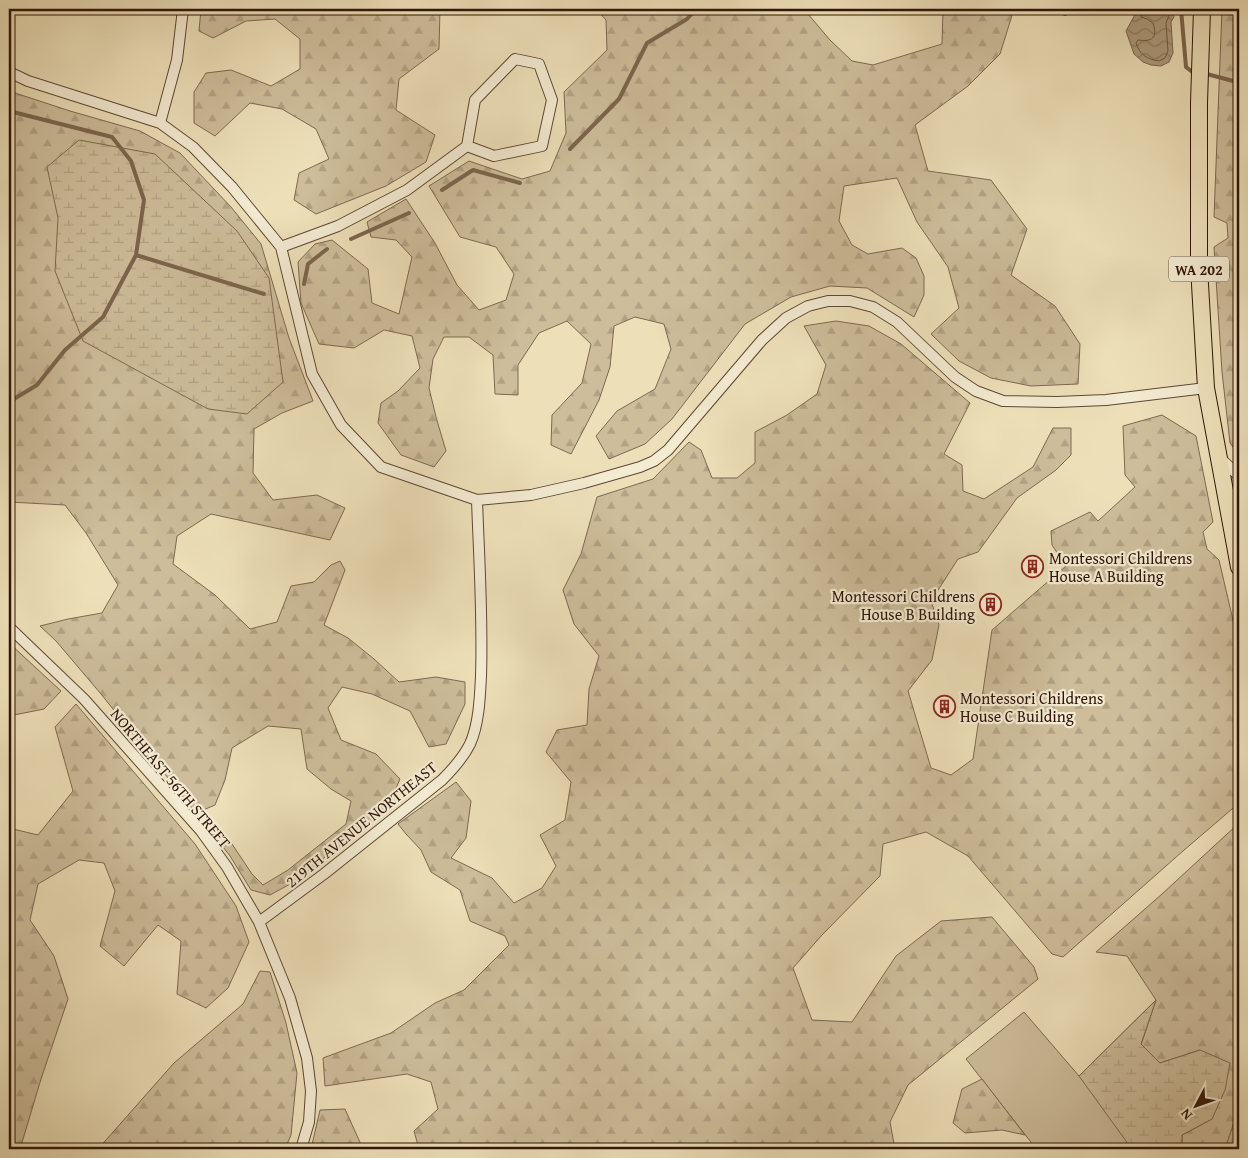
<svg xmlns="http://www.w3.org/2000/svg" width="1248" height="1158" font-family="'Gentium Book Plus',serif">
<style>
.green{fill:#cdbd9b;stroke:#7e6852}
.forest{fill:url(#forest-firs);stroke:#7e6852}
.wetland{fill:url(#wetland-marsh);stroke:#7e6852}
.water{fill:url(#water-waves);stroke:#7b654e}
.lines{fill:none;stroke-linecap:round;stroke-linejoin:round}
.shore{stroke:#6e5842;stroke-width:1}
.stream{stroke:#7b654e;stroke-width:4}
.street-casing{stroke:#5f4734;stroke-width:12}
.primary-casing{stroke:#301408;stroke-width:18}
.street{stroke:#f3ebd2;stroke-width:10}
.primary{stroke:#ede0b9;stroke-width:16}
.labels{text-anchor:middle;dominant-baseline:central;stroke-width:4.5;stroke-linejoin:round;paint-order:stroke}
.shield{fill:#f3ebd2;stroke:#6a5445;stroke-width:1}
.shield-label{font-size:15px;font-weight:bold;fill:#301408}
.poi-label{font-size:16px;fill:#301408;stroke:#f3ebd2;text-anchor:start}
.street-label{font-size:16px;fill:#301408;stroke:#f3ebd2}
</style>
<defs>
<pattern id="forest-firs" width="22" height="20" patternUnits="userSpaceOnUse" patternTransform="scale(1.25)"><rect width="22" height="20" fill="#cdbd9b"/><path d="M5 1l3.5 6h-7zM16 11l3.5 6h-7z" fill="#b0a284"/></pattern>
<pattern id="wetland-marsh" width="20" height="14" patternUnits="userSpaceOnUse" patternTransform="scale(1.25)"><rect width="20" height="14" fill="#cdbd9b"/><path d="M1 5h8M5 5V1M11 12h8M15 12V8" fill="none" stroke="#b0a284"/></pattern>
<pattern id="water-waves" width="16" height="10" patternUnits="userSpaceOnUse" patternTransform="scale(1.25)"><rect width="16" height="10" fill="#ad9b7d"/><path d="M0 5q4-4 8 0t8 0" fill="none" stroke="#8d7d64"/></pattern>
</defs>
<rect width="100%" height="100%" fill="#ede0b9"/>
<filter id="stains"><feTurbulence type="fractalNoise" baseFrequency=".004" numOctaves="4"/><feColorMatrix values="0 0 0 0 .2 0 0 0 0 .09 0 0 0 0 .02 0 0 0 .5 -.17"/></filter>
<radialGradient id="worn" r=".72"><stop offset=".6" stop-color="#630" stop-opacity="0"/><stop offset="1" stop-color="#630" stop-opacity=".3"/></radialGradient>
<path class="green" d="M1156,1000L1182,1135V1149H1033L1034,1146L966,1059L1024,1012L1079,1076Z"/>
<path class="forest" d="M201,9H440L439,49L399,79L396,110L435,135L426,162L386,186L316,214L294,200L299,173L329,159L316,129L282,109L250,103L215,136L194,123V92L206,73L231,70L271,86L300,69V39L275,19L246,21L213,38L199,31Z
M596,9H806L808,14L830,40L852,61L873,65L942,44L943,9H1014L1000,54L968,86L915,125L928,171L991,180L1027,229L1011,275L1055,306L1080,344L1078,384L1031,386L991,378L959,361L931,334L959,308L948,267L917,222L897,178L844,186L839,221L852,245L868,254L902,248L916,258L924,276V295L914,317L867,288L830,286L791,297L745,324L672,419L645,444L609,459L596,436L617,411L655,389L671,349L664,324L635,317L614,326L610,367L599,400L571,454L551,445L552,415L582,383L591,344L567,321L539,333L518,365V395L495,394L493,355L469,337H444L433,359L429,388L436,417L446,451L434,467L401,455L378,423L381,403L398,391L420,368L412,336L384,330L354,348L319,344L301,303L298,262L315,244L332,240L368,269L372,303L399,314L412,257L396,240L371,237L367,222L406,199L435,243L457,285L479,310L506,300L514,274L496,247L460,237L429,186L469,161L522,179L550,171L566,133L564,92L607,50L606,20Z
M1222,9H1239V456L1230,443L1222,372L1214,247L1228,238L1227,223L1214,217Z
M9,91L70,111L140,131L180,153L231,207L261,244L289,338L313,401L282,413L254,429L253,473L273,500L317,495L345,508L330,540L211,514L177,536L173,564L215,595L250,629L277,622L291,586L314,582L331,565L340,561L345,570L324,625L348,638L374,659L399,682L436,677L465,682V704L446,744L429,747L410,711L372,694L342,687L328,708L341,740L376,754L400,779L387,809L292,883L270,895L251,890L230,856L223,847L230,841L252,874L263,885L288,870L346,824L351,801L331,789L307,769L301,729L268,726L232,748L225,780L215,805L196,813L101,694L56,641L40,626L68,619L102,613L118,585L86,533L65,505L9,502Z
M836,321L869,326L901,344L970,403L944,454L962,465L963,491L984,499L1033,467L1053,428H1071V455L1056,470L1017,498L978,552L958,559L931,601L939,625L932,660L908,691L931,768L951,775L973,759L992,630L1066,566L1052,545L1051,531L1090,512L1098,521L1135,487L1125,475L1123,426L1162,415L1196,436L1213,522L1203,532L1207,549L1219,560L1239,646V803L1183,851L1063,957L1052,954L968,856L926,832L883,844L880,876L822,935L793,968L812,1020L852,1022L896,956L941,921L992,917L1034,967L1038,979L908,1085L890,1122L895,1149H419L414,1131L438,1109L431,1082L407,1074L325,1086L323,1058L391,1033L435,1003L464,990L509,945L505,936L470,921L460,890L431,872L421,850L406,834L398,824L456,782L471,801L466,838L451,858L492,878L514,903L542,888L556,866L540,835L565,820L571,782L546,752L557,730L587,725L589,689L599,656L574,624L563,590L581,554L597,497L653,479L689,442L701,450L712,478H737L755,463V432L787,415L817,394L826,365L804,326Z
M9,643L61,691L44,709L9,716Z
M76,704L195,844L236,906L249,942L228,988L206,1008L177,994L181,941L158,925L124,966L100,946L115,891L104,863L79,860L38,884L30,920L54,956L68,999L41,1079L20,1149H9V828L38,835L73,791L55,727Z
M1239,823V1108L1225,1149H1182V1135L1212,1119L1200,1050L1160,1063L1141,1045L1156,1000L1127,956L1096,952L1162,894Z
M260,971L270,972L286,1023L297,1073L291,1135L285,1149H98L174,1063L243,1004Z
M982,1079L1025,1135L1002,1130L965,1133L953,1123L962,1089Z
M345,1109L363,1149H311L320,1110Z"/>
<path class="wetland" d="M79,140L155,154L237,231L269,278L283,382L247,414L208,409L83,341L55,271L58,218L47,167Z
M1156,1000L1141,1044L1160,1063L1200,1050L1230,1063L1225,1090L1212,1119L1182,1135V1149H1130L1126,1141L1079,1076Z
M1239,1108V1149H1225Z"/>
<path class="water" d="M1138,9H1173L1174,17L1171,22L1173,53L1169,62L1161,66L1151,65L1143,62L1134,54L1126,31Z"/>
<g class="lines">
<path class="shore" d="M1142,9L1141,17L1147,19L1153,23C1158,38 1152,42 1138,40L1136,43C1140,55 1147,59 1159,61L1165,58L1168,51L1166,23L1169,16L1168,9"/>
<path class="stream" d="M1055,9L1065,14
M1181,9L1186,67L1191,71L1196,72
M1203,73L1237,82H1239
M9,111L112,137L131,161L144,200L136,255L103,317L65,350L37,385L9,402
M570,149L619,99L647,43L687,19L696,9
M442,190L473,170L520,183
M351,239L409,213
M136,255L264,294
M304,284L308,264L327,249"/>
<defs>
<path id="street" d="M9,72L28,81L160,123L193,147L232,187L281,247L312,374L341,425L381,467L477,500L531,495L584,483L640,467L654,461L668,450L762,340L786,318L808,306L828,301H850L873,307L897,322L955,377L976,391L1003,401L1057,402L1106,400L1206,388
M160,123L177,60L183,9
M281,247L338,226L407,190L467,146L494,156L542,146L552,100L539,64L515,59L475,100L467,146
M1220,458L1239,476
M9,627L84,699L201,831L227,867L259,922L290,998L307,1058L311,1091L309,1122L301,1149
M259,922L324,874L442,780C453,769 463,758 470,744C479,724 480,697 481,676C483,617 479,558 477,500"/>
<path id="primary" d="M1202,9L1199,103V267L1206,388L1239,567"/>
</defs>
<use href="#street" class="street-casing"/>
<use href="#primary" class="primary-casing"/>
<use href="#street" class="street"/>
<use href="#primary" class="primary"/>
</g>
<defs>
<symbol id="building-ring" viewBox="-11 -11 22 22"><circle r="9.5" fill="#f3ebd2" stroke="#8f2418" stroke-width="1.5"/><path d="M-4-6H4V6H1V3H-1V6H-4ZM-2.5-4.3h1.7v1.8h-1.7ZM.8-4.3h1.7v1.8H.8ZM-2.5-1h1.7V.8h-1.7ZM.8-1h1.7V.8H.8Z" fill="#8f2418"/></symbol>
</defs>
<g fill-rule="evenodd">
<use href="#building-ring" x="1020" y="554" width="25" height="25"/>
<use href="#building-ring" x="978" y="592" width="25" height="25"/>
<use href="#building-ring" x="932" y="694" width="25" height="25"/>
</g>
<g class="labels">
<rect class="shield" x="1169" y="256.5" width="60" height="25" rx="4"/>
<g class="shield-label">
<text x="1199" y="269">WA 202</text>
</g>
<g class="poi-label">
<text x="1049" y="558">Montessori Childrens<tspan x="1049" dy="18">House A Building</tspan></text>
<text x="975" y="596" text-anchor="end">Montessori Childrens<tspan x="975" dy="18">House B Building</tspan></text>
<text x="960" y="698">Montessori Childrens<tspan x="960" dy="18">House C Building</tspan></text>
</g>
<g class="street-label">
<text transform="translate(171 778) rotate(50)">NORTHEAST 56TH STREET</text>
<text transform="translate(361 824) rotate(-39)">219TH AVENUE NORTHEAST</text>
</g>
</g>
<rect width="1248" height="1158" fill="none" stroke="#ede0b9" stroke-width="30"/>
<rect x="10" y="10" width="1228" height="1138" fill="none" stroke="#301408" stroke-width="2.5"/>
<rect x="15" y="15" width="1218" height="1128" fill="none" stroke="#301408"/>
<g transform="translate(1196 1106) rotate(229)" stroke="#f3ebd2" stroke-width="4" paint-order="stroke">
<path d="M0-4L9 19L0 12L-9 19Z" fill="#301408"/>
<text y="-8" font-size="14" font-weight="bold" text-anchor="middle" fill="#301408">N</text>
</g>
<rect width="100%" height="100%" filter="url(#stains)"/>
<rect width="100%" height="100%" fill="url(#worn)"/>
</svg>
